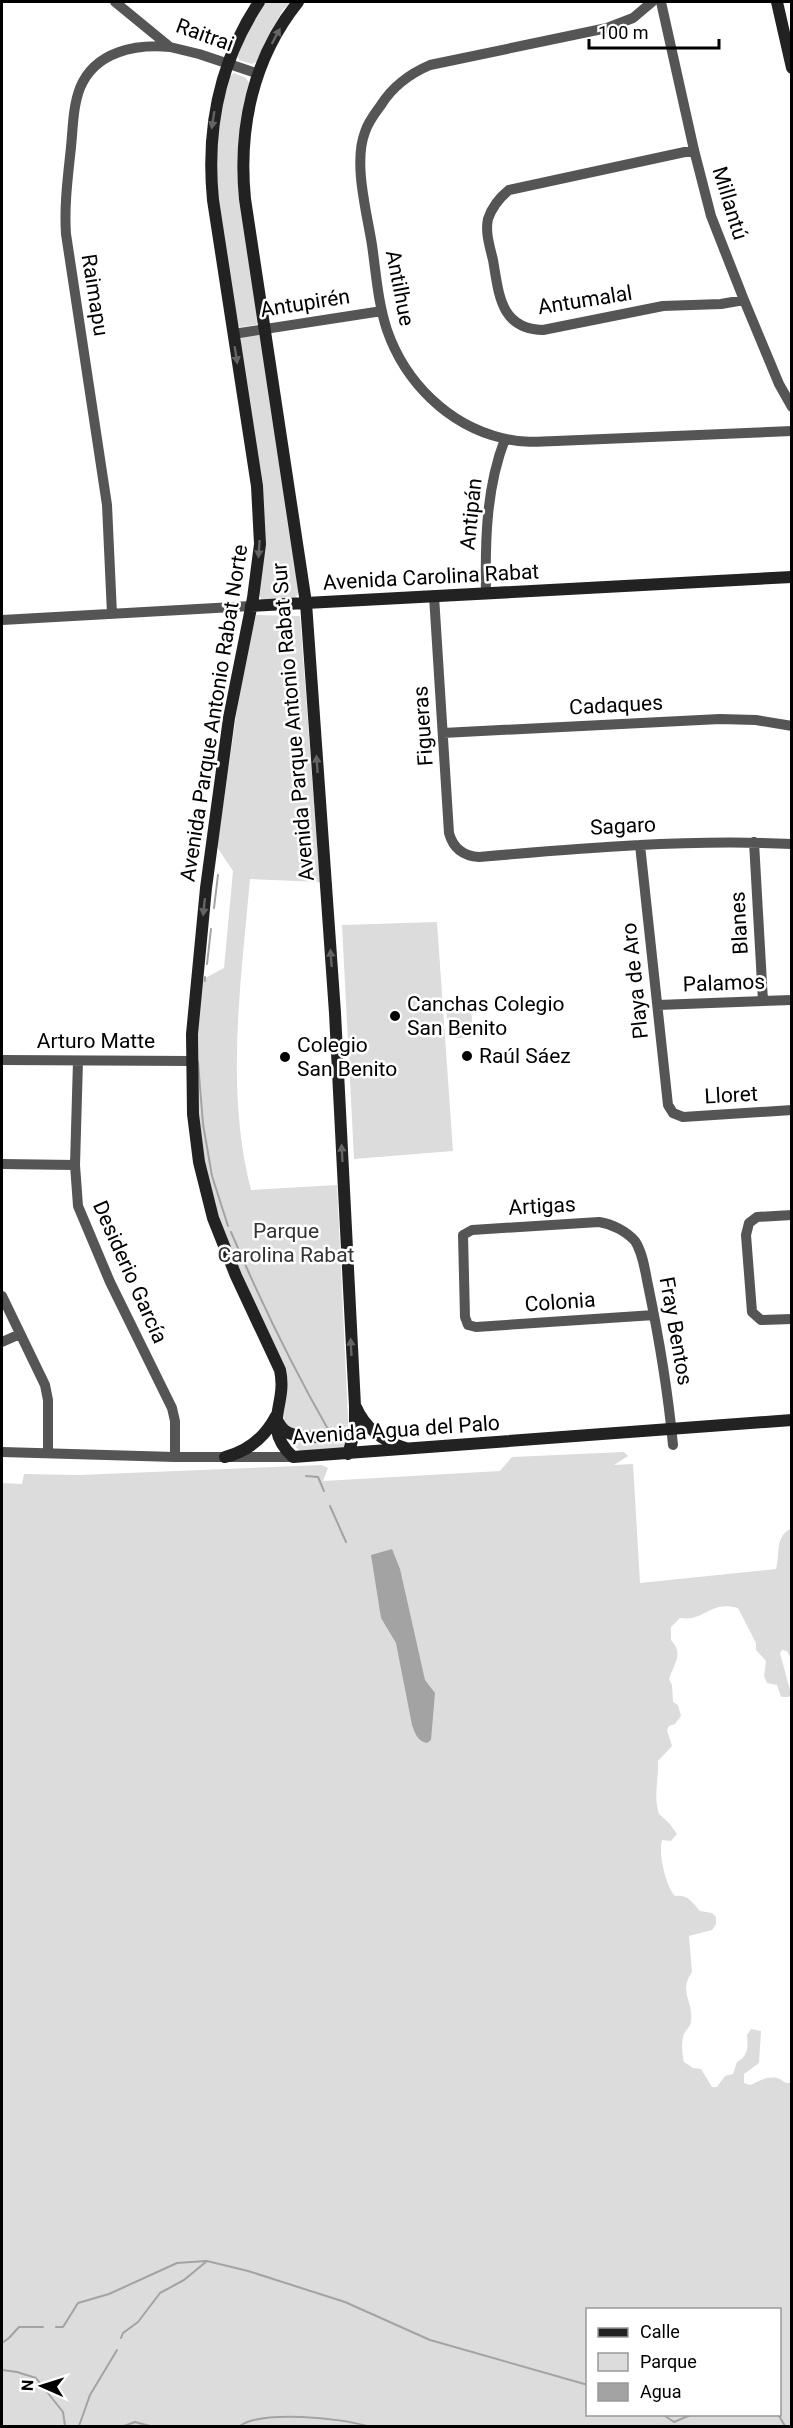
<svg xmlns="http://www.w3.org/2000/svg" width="793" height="2428" font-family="Roboto,sans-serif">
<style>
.green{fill:#dcdcdc;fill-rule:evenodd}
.water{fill:#a3a3a3}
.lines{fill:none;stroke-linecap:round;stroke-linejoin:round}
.stream{stroke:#a3a3a3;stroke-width:2}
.street{stroke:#555;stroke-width:10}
.secondary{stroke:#222;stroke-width:12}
.oneway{fill:#646464}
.poi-dot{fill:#000;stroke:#fff;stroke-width:2}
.labels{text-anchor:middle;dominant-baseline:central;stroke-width:5;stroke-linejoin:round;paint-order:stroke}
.street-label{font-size:21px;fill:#000;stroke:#fff}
.poi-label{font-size:21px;fill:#000;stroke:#fff;text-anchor:start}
.park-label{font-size:21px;fill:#333;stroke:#fff}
</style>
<rect width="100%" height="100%" fill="#fff"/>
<path class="green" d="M265,2H291L282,11L257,62L252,64L239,60L236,53Z
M234,73L246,78L249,83C227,162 247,241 259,320L256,325L240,327L235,323C226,259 211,192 217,126C219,110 225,93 229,77Z
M256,334L261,336L299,592L295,598L262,600L258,593L263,559L238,343L242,336Z
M256,615L300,616L320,882L250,879C241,982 225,1089 251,1190L337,1185L348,1418V1435L344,1448L300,1451C274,1428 287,1410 287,1381L227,1241L216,1212L204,1160L196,1086L200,981L224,968L233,871L217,847L239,696Z
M437,922L453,1151L354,1159L342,925Z
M471,1006L473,1037L456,1038L447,1019L446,1008Z
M624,1452L628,1456L614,1465L633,1464L640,1583L776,1569C780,1555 775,1535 791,1529V1658L787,1651L782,1650L780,1653L791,1694L789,1697H781L777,1685L767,1683L764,1676L766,1661L756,1650V1643L738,1608C709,1600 705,1622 680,1618L671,1627V1640C684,1654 674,1664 669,1679L672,1685L673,1702L678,1705L681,1716L675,1724L669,1726L667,1730L672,1746L658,1761C659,1779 653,1796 659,1814L669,1823L677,1834L671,1841L662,1840C658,1853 666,1887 675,1896C688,1894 692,1902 700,1911L712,1913L716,1917V1924L712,1930L689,1936L692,1972C678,1992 694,2002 691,2022C690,2027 686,2030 684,2034C681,2041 682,2055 684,2062L693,2068L701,2069L712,2087H717L725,2076L733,2074L737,2062C749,2056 748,2046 747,2035L751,2029L761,2031L759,2063L744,2074V2083L750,2085C759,2081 767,2076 777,2078C784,2080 783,2084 791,2083V2426H2V1483L22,1484L24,1474L79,1475L322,1465L328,1468L323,1481L500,1471L512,1457ZM588,2310H780V2414H588Z"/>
<path class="water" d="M392,1549L400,1569L425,1680L435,1693L431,1740L427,1743C417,1741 415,1733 412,1725L396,1643L381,1618L371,1555Z"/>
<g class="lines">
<path class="stream" d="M214,908L218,875
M207,964L211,929
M205,981V977
M198,1062L203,1124L212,1176L228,1226
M231,1232C260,1300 292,1366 329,1431
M306,1476L318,1477L324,1491
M330,1506L346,1542
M56,2327H63L78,2303L109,2294L177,2263L206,2261
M121,2338L123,2333L138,2322L160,2293L184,2280L207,2261L248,2271L345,2302L430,2340L588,2385
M2,2343L9,2338L19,2327H43
M2,2370L17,2372L36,2378L63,2412L65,2426
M662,2414L674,2422L693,2414
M778,2414L785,2426
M79,2426L90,2395L117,2350
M124,2426L135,2422L150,2426
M240,2426C262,2410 341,2418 367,2426"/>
<path class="street" d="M115,2L170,47L199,54L259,74
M652,2L633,18L607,28L430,65C409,74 393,86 381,105C375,113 368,122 365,132C353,163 367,213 372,245C376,273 378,303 387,330C405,382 448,425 502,438C520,443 538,442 556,441L792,431
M661,2L694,150L711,216L744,300L779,384L792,407
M694,150L509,190C499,198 492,207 488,219C485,233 490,247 493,260C499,294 500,329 543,330L663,306L721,304L744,300
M233,334L382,311
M486,594C485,541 486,488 505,439
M434,596L449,833C453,848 463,856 479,857C583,848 687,839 792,844
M112,614L107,505L66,234C64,205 68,176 71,147C73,127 73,106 80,88C95,51 136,44 170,47
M2,620L251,606
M443,733L720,719L756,720L792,726
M754,842L763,1001
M640,845L668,1105L673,1113L683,1117L792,1110
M658,1005L792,1000
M2,1060L191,1061
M78,1061L75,1165L78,1206L110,1282L172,1408L175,1421V1457
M2,1164L75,1165
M792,1215L757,1217L749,1223L746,1235L752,1312L761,1320L792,1319
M2,1296L45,1385L48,1400V1452
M654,1315L476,1327L468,1325L465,1317L463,1235L472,1230L599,1222C612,1224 626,1231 635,1241C643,1253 645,1271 648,1285C659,1338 668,1392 673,1445
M2,1342L20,1334
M2,1452L175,1457H293"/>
<path class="secondary" d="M259,2C220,61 206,129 213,200L257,486L260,544L253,598L229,718L206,888L192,1034L193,1114L199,1162L213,1218L236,1276L280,1370C288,1406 260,1426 293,1457L792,1420
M298,2C253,58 238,128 245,199L306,603L335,1013L355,1406V1431L348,1454
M777,2L792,68
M251,606L792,577
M356,1407C365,1428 383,1441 405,1448
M277,1420C280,1426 283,1431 289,1433C300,1438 347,1439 355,1431
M225,1457C249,1451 265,1437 276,1416"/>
</g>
<defs><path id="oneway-solid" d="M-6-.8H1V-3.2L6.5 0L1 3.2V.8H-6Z" transform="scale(1.5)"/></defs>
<g class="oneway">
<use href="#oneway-solid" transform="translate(276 36) rotate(-62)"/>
<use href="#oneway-solid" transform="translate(213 120) rotate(99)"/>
<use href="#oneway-solid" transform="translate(236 355) rotate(81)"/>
<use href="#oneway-solid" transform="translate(259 549) rotate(94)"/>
<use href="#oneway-solid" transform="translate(317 764) rotate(-94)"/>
<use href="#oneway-solid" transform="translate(204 907) rotate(96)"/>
<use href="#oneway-solid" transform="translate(331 958) rotate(-94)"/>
<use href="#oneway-solid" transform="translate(342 1153) rotate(-93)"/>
<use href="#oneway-solid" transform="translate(351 1347) rotate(-93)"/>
</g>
<g class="poi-dot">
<circle cx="395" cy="1016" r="6"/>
<circle cx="467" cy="1056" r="6"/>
<circle cx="285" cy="1057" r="6"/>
</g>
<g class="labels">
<g class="street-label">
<text transform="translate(205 35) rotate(20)">Raitrai</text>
<text transform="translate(730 203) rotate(73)">Millantú</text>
<text transform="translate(400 288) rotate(79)">Antilhue</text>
<text transform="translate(95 295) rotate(81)">Raimapu</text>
<text transform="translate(585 300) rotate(-9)">Antumalal</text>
<text transform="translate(305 303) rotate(-9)">Antupirén</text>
<text transform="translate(471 514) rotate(-84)">Antipán</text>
<text transform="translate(431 577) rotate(-3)">Avenida Carolina Rabat</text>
<text transform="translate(616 705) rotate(-3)">Cadaques</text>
<text transform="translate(214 713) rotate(-81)">Avenida Parque Antonio Rabat Norte</text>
<text transform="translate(293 722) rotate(-95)">Avenida Parque Antonio Rabat Sur</text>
<text transform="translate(423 726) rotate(-94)">Figueras</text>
<text transform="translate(623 826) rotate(-3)">Sagaro</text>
<text transform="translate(739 923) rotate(-93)">Blanes</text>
<text transform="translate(635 981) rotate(-96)">Playa de Aro</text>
<text transform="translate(724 983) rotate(-2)">Palamos</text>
<text x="96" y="1041">Arturo Matte</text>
<text transform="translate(731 1095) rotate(-3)">Lloret</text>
<text transform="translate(542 1206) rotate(-3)">Artigas</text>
<text transform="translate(130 1272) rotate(66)">Desiderio García</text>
<text transform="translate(560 1302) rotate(-4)">Colonia</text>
<text transform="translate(676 1331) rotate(80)">Fray Bentos</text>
<text transform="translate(396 1430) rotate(-4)">Avenida Agua del Palo</text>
</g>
<g class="poi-label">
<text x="407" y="1004">Canchas Colegio<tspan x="407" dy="24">San Benito</tspan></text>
<text x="297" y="1045">Colegio<tspan x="297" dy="24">San Benito</tspan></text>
<text x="479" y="1056">Raúl Sáez</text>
</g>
<g class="park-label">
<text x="286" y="1231">Parque<tspan x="286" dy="24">Carolina Rabat</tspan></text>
</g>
</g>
<rect width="793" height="2428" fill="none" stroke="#000000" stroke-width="6"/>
<rect x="586" y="2308" width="195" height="108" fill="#ffffff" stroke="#999999" stroke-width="1.5"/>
<rect x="598" y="2328" width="30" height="9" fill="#222222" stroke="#999999" stroke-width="1.5"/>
<text x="640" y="2338" font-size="18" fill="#000000">Calle</text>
<rect x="598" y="2353" width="30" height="18" fill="#dcdcdc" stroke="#999999" stroke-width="1.5"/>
<text x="640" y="2368" font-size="18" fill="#000000">Parque</text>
<rect x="598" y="2383" width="30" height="18" fill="#a3a3a3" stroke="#999999" stroke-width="1.5"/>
<text x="640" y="2398" font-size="18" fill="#000000">Agua</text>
<g transform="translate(42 2386) rotate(273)" stroke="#ffffff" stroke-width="4.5" paint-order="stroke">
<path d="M0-4.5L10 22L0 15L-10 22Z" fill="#000000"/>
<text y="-9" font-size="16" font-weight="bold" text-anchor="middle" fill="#000000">N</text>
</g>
<path d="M589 39v9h130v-9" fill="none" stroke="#000000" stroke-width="3"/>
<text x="598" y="39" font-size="18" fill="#000000" stroke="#ffffff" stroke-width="4.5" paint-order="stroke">100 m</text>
</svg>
